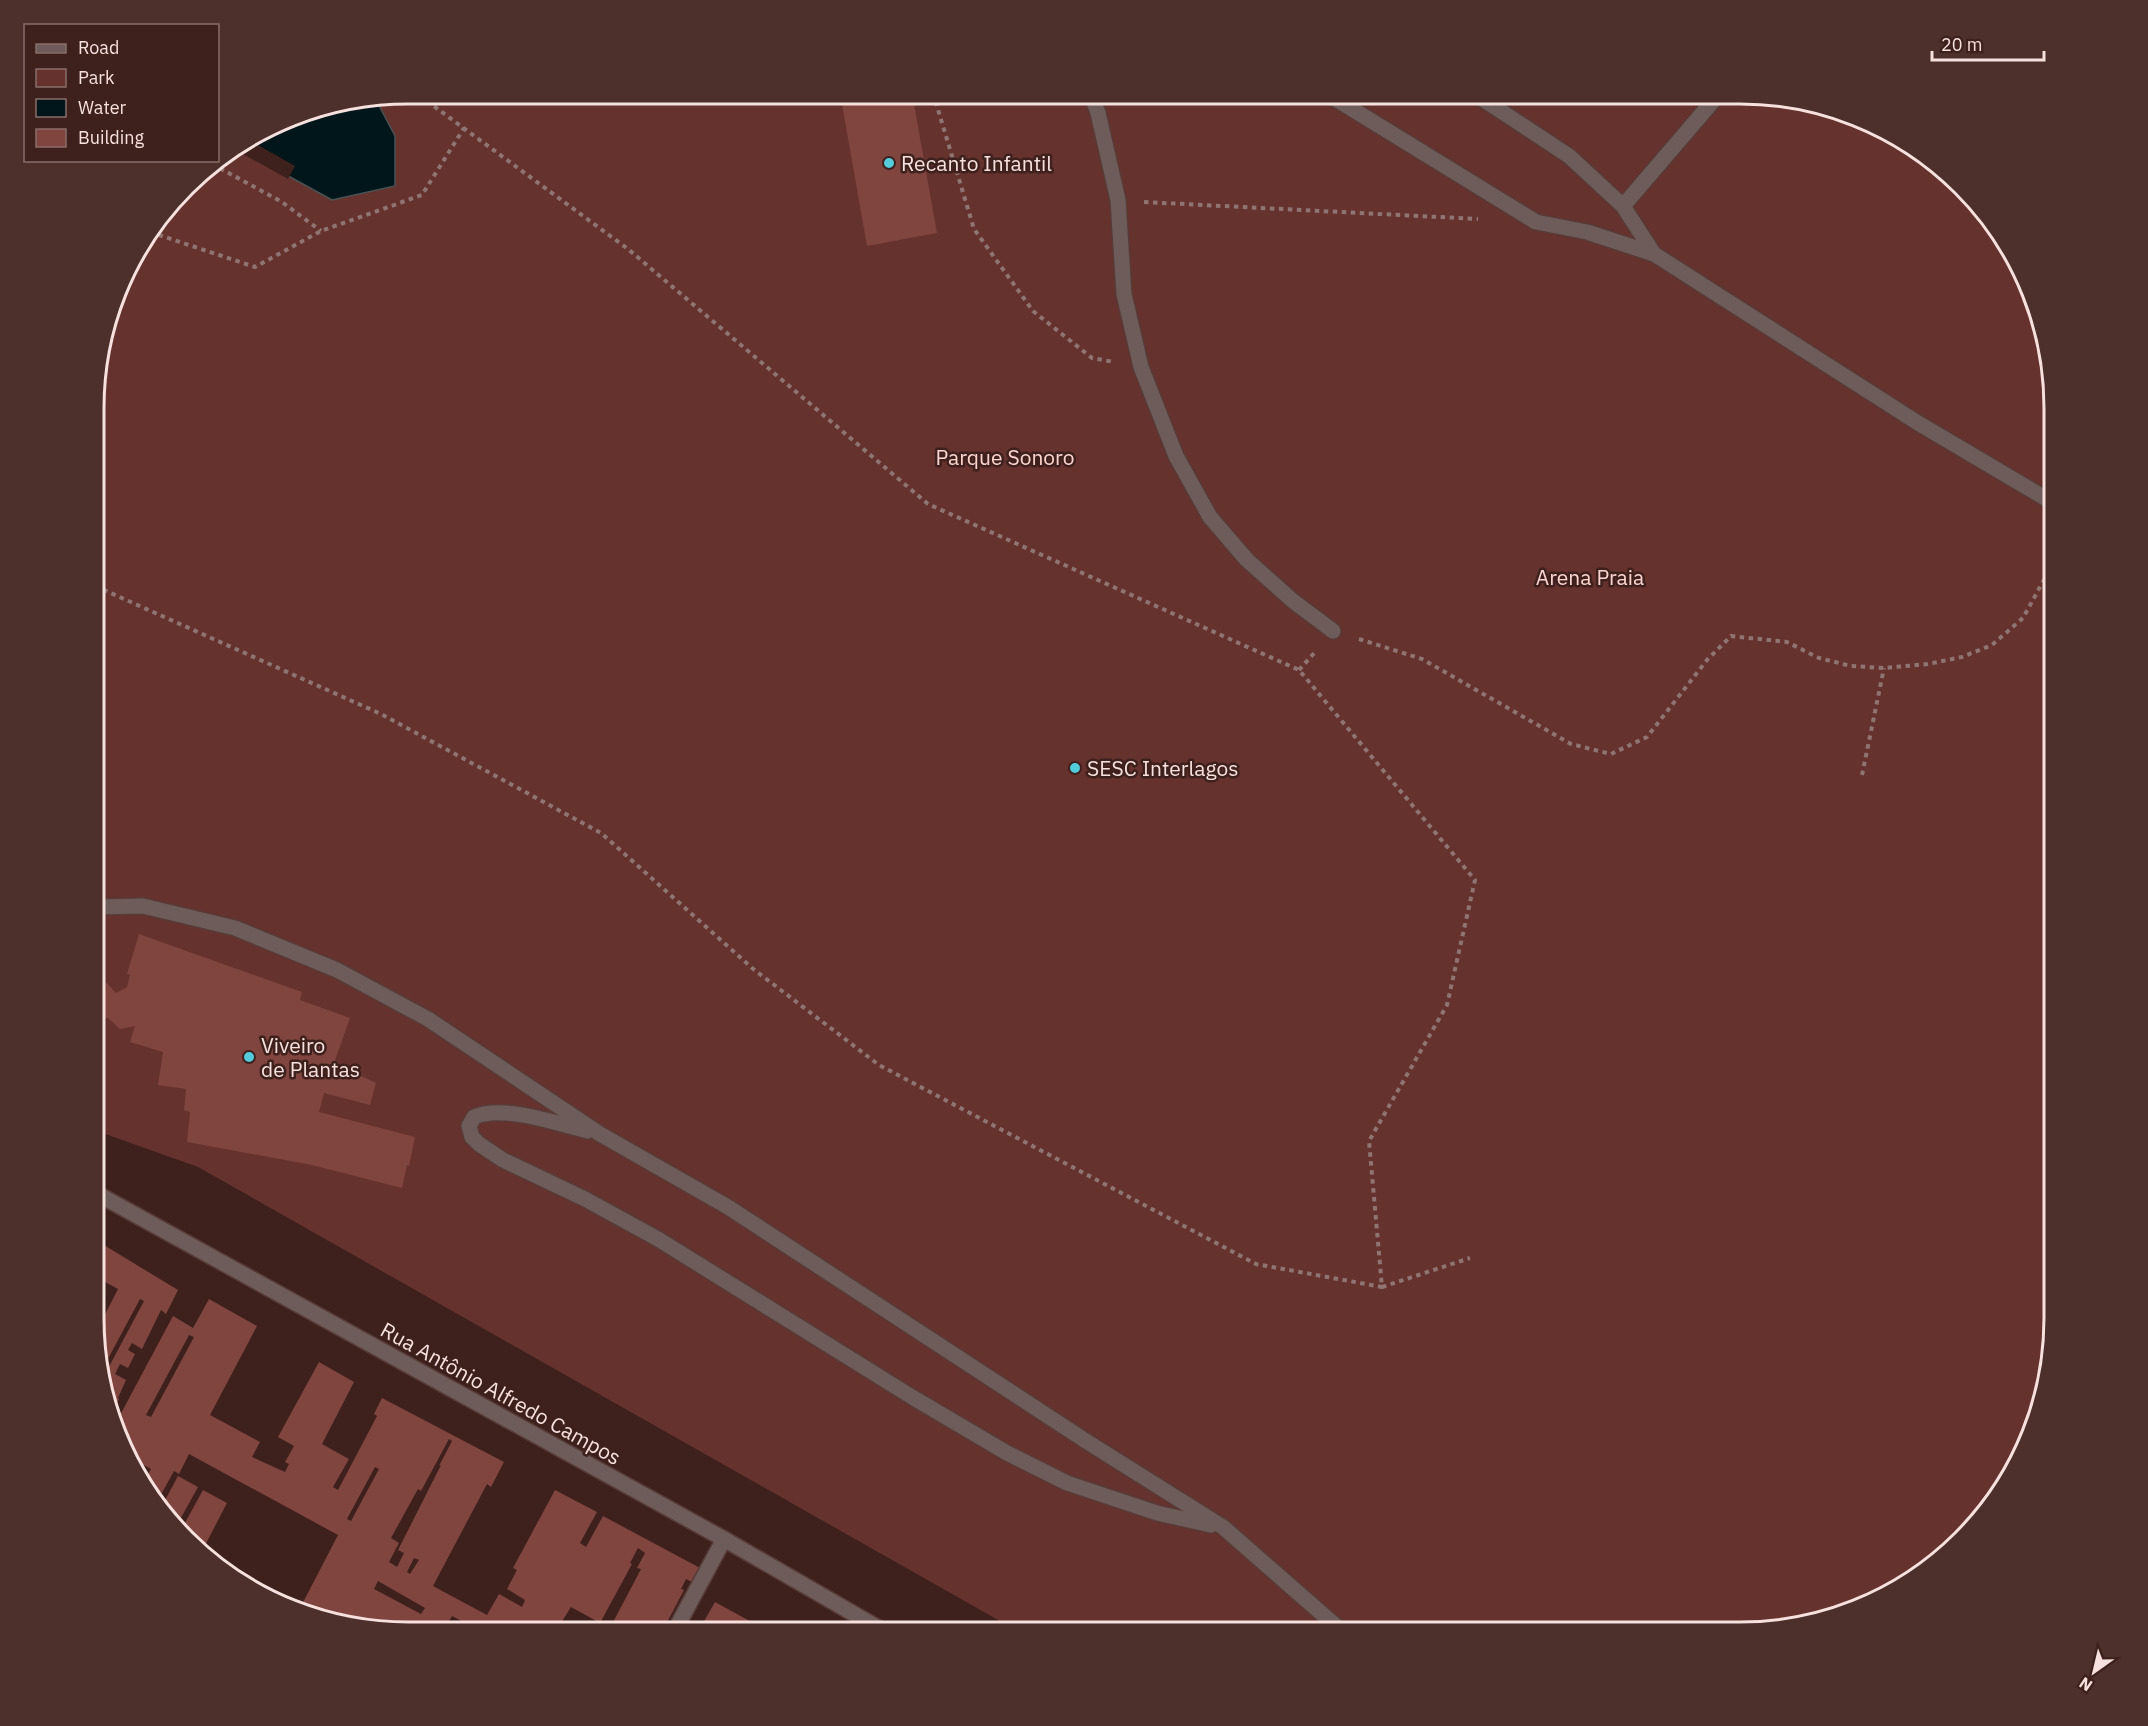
<svg xmlns="http://www.w3.org/2000/svg" width="2148" height="1726" font-family="'IBM Plex Sans',sans-serif">
<style>
.green{fill:#65322e}
.water{fill:#00161a;stroke:#4a5355;stroke-width:1.5}
.pier{fill:#3e201c}
.building{fill:#80453f;fill-rule:evenodd}
.lines{fill:none;stroke-linecap:round;stroke-linejoin:round}
.lane-casing{stroke:#583b37;stroke-width:18}
.street-casing{stroke:#583b37;stroke-width:18}
.path{stroke:#8f7571;stroke-width:4;stroke-dasharray:4.5 4.5;stroke-linecap:butt}
.lane{stroke:#6d5c5a;stroke-width:15}
.street{stroke:#6d5c5a;stroke-width:15}
.poi-dot{fill:#53cbda;stroke:#3e201c;stroke-width:2}
.labels{text-anchor:middle;dominant-baseline:central;stroke-width:5;stroke-linejoin:round;paint-order:stroke}
.poi-label{font-size:21px;fill:#f7e1de;stroke:#3e201c;text-anchor:start}
.park-label{font-size:21px;fill:#fcd5d0;stroke:#3e201c}
.street-label{font-size:21px;fill:#f7e1de;stroke:#3e201c}
.rim{fill:none;stroke:#f7e1de;stroke-width:3}
</style>
<rect width="100%" height="100%" fill="#3e201c"/>
<path class="green" d="M407,93L1761,94L1861,117L1948,171L2002,232L2031,287L2055,407L2054,1340L2031,1439L1977,1526L1916,1580L1861,1609L1741,1633H1021L198,1167L94,1130L96,366L135,250L200,171L306,110Z"/>
<path class="water" d="M375,98L395,136V186L332,200L239,149L306,110Z"/>
<path class="pier" d="M251,141L295,166L288,179L236,150Z"/>
<path class="building" d="M840,93H912L937,233L867,246Z
M139,934L302,992L300,1000L350,1018L334,1063L376,1083L370,1105L324,1093L319,1112L415,1137L409,1166L407,1165L402,1188L312,1165L187,1142L190,1112L184,1110L186,1089L158,1085L163,1052L130,1042L135,1026L120,1029L108,1018L94,1019V985L107,983L116,993L127,987L130,975L127,974Z
M94,1239L178,1290L166,1314L161,1310L142,1349L132,1343L128,1350L135,1354L128,1368L120,1364L115,1374L126,1380L118,1398L119,1399L116,1405L118,1406L114,1414L104,1376L144,1301L140,1299L102,1370L94,1336L118,1289L94,1276Z
M209,1299L257,1326L210,1415L260,1442L252,1457L285,1472L289,1464L285,1462L294,1446L278,1437L319,1362L354,1382L322,1444L349,1459L333,1487L338,1490L377,1416L374,1414L382,1398L504,1462L491,1487L487,1484L433,1586L487,1615L499,1594L522,1607L525,1600L507,1589L517,1570L513,1568L555,1490L597,1512L580,1543L586,1547L603,1516L702,1569L694,1583L686,1579L681,1589L684,1590L662,1632H624L611,1626L641,1569L637,1568L645,1553L638,1548L630,1563L632,1564L600,1623L571,1607L559,1626L570,1632H478L479,1630L452,1616L443,1632H387L298,1612L338,1535L189,1454L179,1474L174,1471L158,1500L137,1473L146,1478L151,1469L124,1454L114,1414L119,1417L173,1316L193,1328ZM189,1335L194,1337L151,1417L146,1415ZM449,1439L452,1441L439,1466L441,1465L398,1550L404,1553L397,1567L389,1562L399,1543L391,1538L418,1489L421,1491ZM375,1467L379,1469L351,1521L347,1519ZM414,1558L419,1560L410,1574L407,1572ZM378,1581L425,1608L421,1614L374,1589Z
M178,1476L198,1487L177,1525L162,1506Z
M203,1490L227,1503L200,1555L181,1530Z
M715,1602L757,1625L753,1633L698,1632Z"/>
<g class="lines">
<defs>
<path id="lane" d="M1091,93L1098,113L1118,200L1124,294L1141,367L1176,456L1210,517L1247,560L1293,601L1333,631
M1326,93L1536,222L1587,232L1654,254L1918,423L2055,504
M1475,94L1569,156L1623,206L1654,254
M1623,206L1719,94
M95,907L143,906L235,928L337,970L428,1019L600,1134L728,1207L1089,1443L1223,1527L1344,1633
M588,1131C558,1124 503,1104 474,1117L469,1126L472,1137L479,1144L503,1160L585,1199L658,1239L912,1397L1007,1453L1067,1483L1157,1513L1211,1525
M674,1632L724,1539"/>
<path id="street" d="M94,1192L724,1539L887,1633"/>
</defs>
<use href="#lane" class="lane-casing"/>
<use href="#street" class="street-casing"/>
<path class="path" d="M933,93L974,229L1033,311L1092,358L1114,362
M212,164L282,202L321,231
M1144,202L1478,219
M150,232L255,267L321,231L422,195L464,128
M95,586L381,714L601,833L752,968L879,1065L1256,1264L1382,1287L1369,1141L1447,1005L1475,880L1299,670L928,504L628,249L416,93
M1359,639L1422,659L1571,744L1611,754L1647,737L1707,660L1731,636L1787,642L1819,658L1851,666L1884,668L1928,664L1962,657L1992,645L2023,618L2046,576L2055,564
M1299,670L1316,651
M1862,775L1884,668
M1382,1287L1470,1258"/>
<use href="#lane" class="lane"/>
<use href="#street" class="street"/>
</g>
<g class="poi-dot">
<circle cx="889" cy="163" r="6"/>
<circle cx="1075" cy="768" r="6"/>
<circle cx="249" cy="1057" r="6"/>
</g>
<g class="labels">
<g class="poi-label">
<text x="901" y="163">Recanto Infantil</text>
<text x="1087" y="768">SESC Interlagos</text>
<text x="261" y="1045">Viveiro<tspan x="261" dy="24">de Plantas</tspan></text>
</g>
<g class="park-label">
<text x="1005" y="457">Parque Sonoro</text>
<text x="1590" y="577">Arena Praia</text>
</g>
<g class="street-label">
<text transform="translate(501 1393) rotate(29)">Rua Antônio Alfredo Campos</text>
</g>
</g>
<path d="M0 0H2148V1726H0ZM408 104H1740A304 304 0 0 1 2044 408V1318A304 304 0 0 1 1740 1622H408A304 304 0 0 1 104 1318V408A304 304 0 0 1 408 104Z" fill="#4d2f2c" fill-rule="evenodd"/>
<path class="rim" d="M408 104H1740A304 304 0 0 1 2044 408V1318A304 304 0 0 1 1740 1622H408A304 304 0 0 1 104 1318V408A304 304 0 0 1 408 104Z"/>
<rect x="24" y="24" width="195" height="138" fill="#3e201c" stroke="#886d6a" stroke-width="1.5"/>
<rect x="36" y="44" width="30" height="9" fill="#6d5c5a" stroke="#886d6a" stroke-width="1.5"/>
<text x="78" y="54" font-size="18" fill="#f7e1de">Road</text>
<rect x="36" y="69" width="30" height="18" fill="#65322e" stroke="#886d6a" stroke-width="1.5"/>
<text x="78" y="84" font-size="18" fill="#f7e1de">Park</text>
<rect x="36" y="99" width="30" height="18" fill="#00161a" stroke="#886d6a" stroke-width="1.5"/>
<text x="78" y="114" font-size="18" fill="#f7e1de">Water</text>
<rect x="36" y="129" width="30" height="18" fill="#80453f" stroke="#886d6a" stroke-width="1.5"/>
<text x="78" y="144" font-size="18" fill="#f7e1de">Building</text>
<g transform="translate(2094 1672) rotate(214)" stroke="#3e201c" stroke-width="4.5" paint-order="stroke">
<path d="M0-4.5L10 22L0 15L-10 22Z" fill="#f7e1de"/>
<text y="-9" font-size="16" font-weight="bold" text-anchor="middle" fill="#f7e1de">N</text>
</g>
<path d="M1932 51v9h112v-9" fill="none" stroke="#f7e1de" stroke-width="3"/>
<text x="1941" y="51" font-size="18" fill="#f7e1de" stroke="#3e201c" stroke-width="4.5" paint-order="stroke">20 m</text>
</svg>
